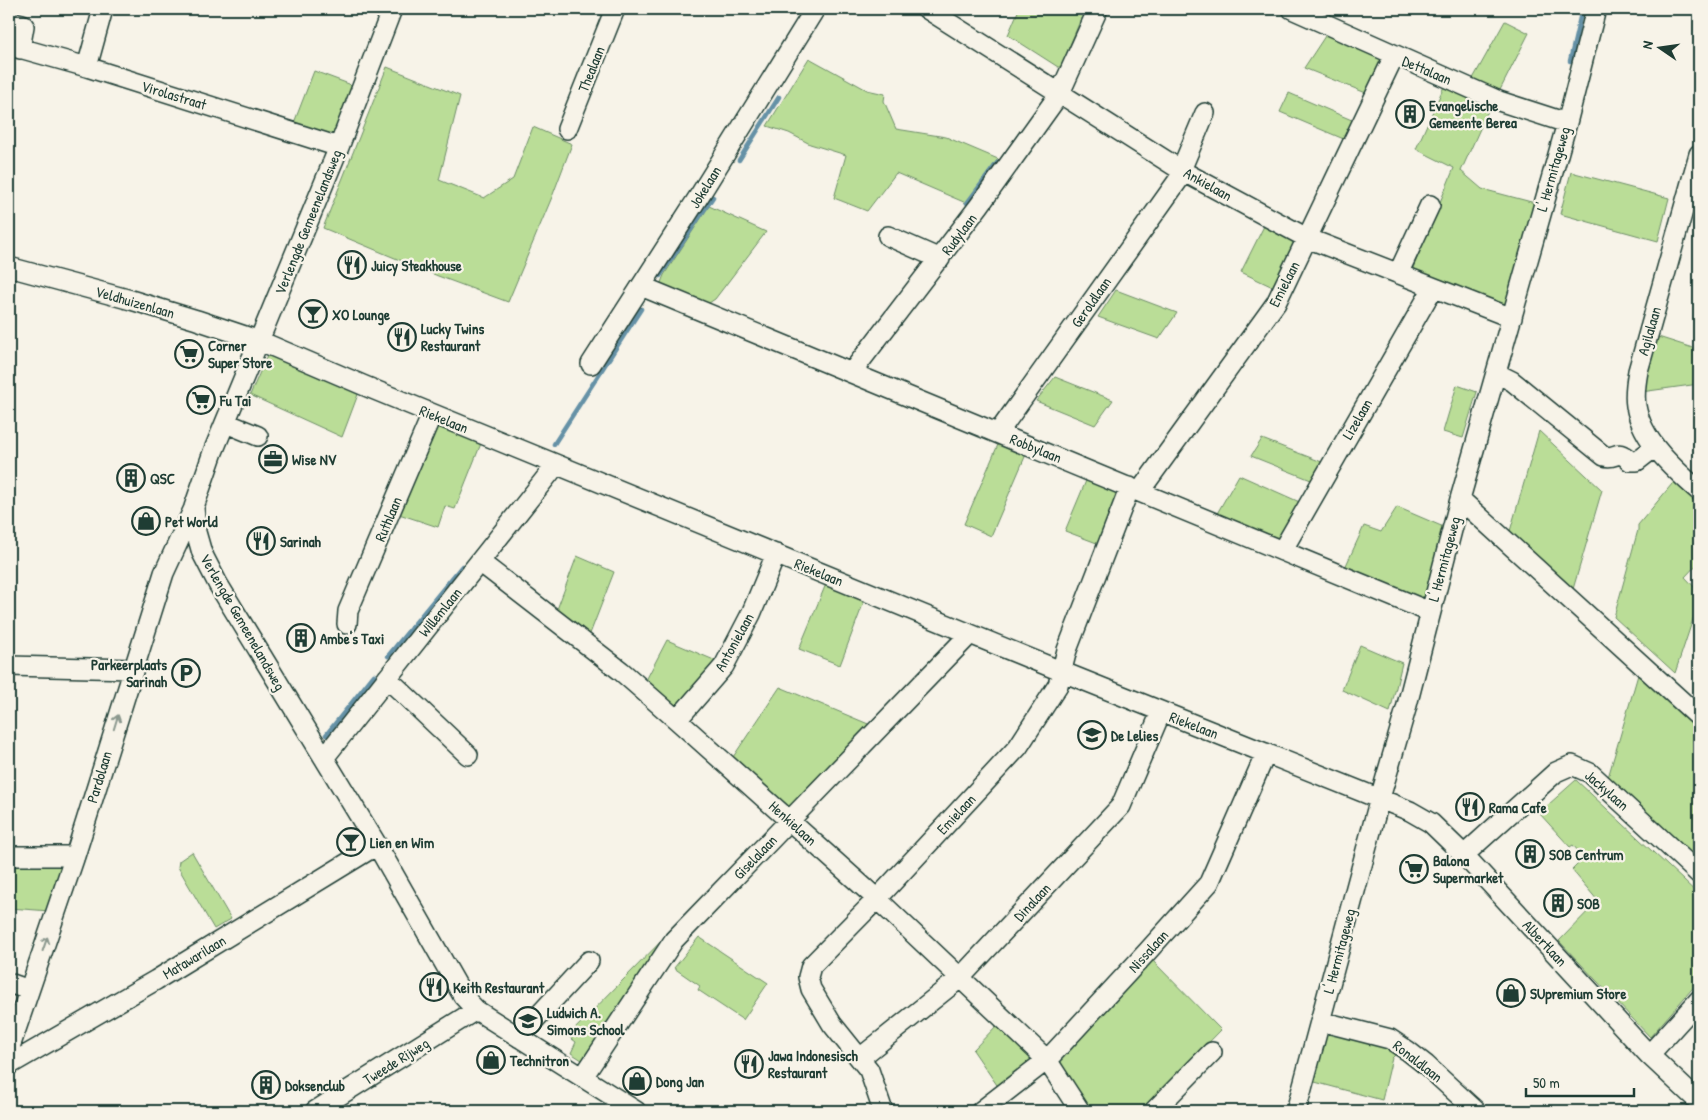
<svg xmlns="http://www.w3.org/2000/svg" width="1708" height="1120" font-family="'Patrick Hand',sans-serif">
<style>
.green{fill:#badd97;stroke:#6c8d66}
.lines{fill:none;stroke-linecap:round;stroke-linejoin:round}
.stream{stroke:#6591a6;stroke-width:4.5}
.minor-casing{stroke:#1f3d34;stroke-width:22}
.minor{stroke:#f7f3e8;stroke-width:19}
.oneway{stroke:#8b988e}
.labels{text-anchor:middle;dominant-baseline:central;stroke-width:4.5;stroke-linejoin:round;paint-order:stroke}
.street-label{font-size:15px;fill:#1f3d34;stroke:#f7f3e8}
.poi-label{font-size:15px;font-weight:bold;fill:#1f3d34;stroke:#f7f3e8;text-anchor:start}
</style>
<rect width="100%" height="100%" fill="#f7f3e8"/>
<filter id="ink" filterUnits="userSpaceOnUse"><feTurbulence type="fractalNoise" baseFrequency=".02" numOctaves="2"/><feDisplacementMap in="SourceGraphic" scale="10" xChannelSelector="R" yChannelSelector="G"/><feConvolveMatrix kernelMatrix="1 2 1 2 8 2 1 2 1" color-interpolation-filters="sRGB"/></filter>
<g filter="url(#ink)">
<path class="green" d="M1019,9H1085L1061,67H1058L1008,35Z
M1505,21L1529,33L1497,96L1470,84Z
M1329,30L1385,55L1371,95L1304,68Z
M809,58L867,90L885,94L884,101L896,129L946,137L998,159L966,203L896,173L867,211L834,198L846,155L810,144L789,133L767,126Z
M387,67L460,96L439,180L484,198L513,179L533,127L572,144L552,197L508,302L438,276L323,228Z
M314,71L349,84L353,88C347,103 344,129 328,137L292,128Z
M1446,82L1492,102L1461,171L1482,189L1539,204L1508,308L1411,273L1454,168L1416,149Z
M1289,93L1354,121L1346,140L1280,112Z
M1571,172L1669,198L1658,241L1560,214Z
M709,206L766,232L715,299L709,303H704L660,285L664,275Z
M1266,222L1297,239L1277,289L1241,272Z
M1116,290L1177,313L1159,339L1098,317Z
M1652,335L1699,350V384L1641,392Z
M270,349L360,389L342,437L250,395Z
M1055,377L1113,400L1095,425L1036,401Z
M1457,385L1477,392L1463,438L1443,432Z
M434,425L482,441L455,509L445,506L438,527L396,513Z
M1539,431L1602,490L1571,596L1508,538Z
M1262,439L1327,464L1316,482L1251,456Z
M1000,440L1027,452L991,536L964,524Z
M1239,475L1304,504L1277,542L1215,517Z
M1088,476L1123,491L1102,545L1065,531Z
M1677,478L1699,498V562L1685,577L1699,592V601L1675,673L1614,617L1638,530V525Z
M1397,507L1446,528L1427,591L1421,600L1343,572L1364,526L1381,532Z
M577,556L614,572L588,639L556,612Z
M826,584L865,599L840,665L799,649Z
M667,640L721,663L675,711L644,684Z
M1360,645L1402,663L1390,712L1342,690Z
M1640,668L1699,723V865L1607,781Z
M780,687L873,726L792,809L781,807L731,760Z
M1576,780L1699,895V981L1650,1037L1559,941L1598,901L1572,870L1584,858L1573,845L1570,847L1539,813Z
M192,852L231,919L214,929L178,867L179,861Z
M63,861L50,911L9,908V875L13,864Z
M680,922L585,1062L571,1053L576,1042L568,1036Z
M699,937L768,983L743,1020L698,990L700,986L674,968Z
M1149,957L1221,1030L1142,1111H1089L1056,1060Z
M1000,1022L1036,1060L999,1088L973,1050Z
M1325,1031L1399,1051L1392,1058L1382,1100L1311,1081Z"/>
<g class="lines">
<path class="stream" d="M1570,61L1582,9
M739,160L779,97
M967,203L997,163
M660,276L713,197
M554,444L641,309
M388,656L462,566
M326,735L374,675"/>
<defs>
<path id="minor" d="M392,9L339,147L213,452L194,507L196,532L202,553L218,584L377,845L463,996L476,1010L636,1111
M927,9L1184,172L1307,238L1512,318
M1292,9L1499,101L1567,123
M9,21L22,24L24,26L20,49
M9,45L87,67L339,147
M87,67L103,9
M567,129L615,9
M1699,154L1638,371C1636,382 1634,394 1636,406C1642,441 1674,469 1699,491
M1181,170L1205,113
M888,236L940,259
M9,267L131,300L197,320L260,341L365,386L1063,672L1410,811L1431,823L1464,855L1649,1055L1699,1102
M1398,274L1430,205
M641,286L1430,612
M591,364L701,193L815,9
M852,372L979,206L1060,93L1098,9
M1496,373L1512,381L1604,456C1617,460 1616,447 1630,461H1637L1655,447
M226,423L258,436
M998,433L1184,172
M1140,491L1276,303L1394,56
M1460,499L1699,717
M1282,551L1433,288
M480,562L621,671L677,720L877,899L1047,1060L1080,1111
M347,624L348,611L432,414
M9,666L132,669
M387,678L468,755
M677,720L724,666L751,614L776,554
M324,758L556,465
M1464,855L1556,772L1572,765L1590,773L1699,874
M9,856H75
M9,983L29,990
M1320,1021L1390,1039L1408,1051L1426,1065L1476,1111
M520,1038L528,1027L589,961
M9,1050L75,856L164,573L193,510
M1649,1055L1699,1000
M860,1058L960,978L1121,806L1161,712
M9,1065L156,980L377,845
M583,1077L674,940L970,634
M315,1111L476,1010
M883,1111L869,1070L832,1024L811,989L808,977L811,966L877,899L1018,747L1058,685L1067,650L1130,487
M981,1111L1047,1060L1147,952L1209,883L1266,753
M1154,1111L1212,1052
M1296,1111L1380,798L1406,709L1460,499L1567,123L1596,9"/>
</defs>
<use href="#minor" class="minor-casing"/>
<use href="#minor" class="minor"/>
</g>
<defs><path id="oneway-shaft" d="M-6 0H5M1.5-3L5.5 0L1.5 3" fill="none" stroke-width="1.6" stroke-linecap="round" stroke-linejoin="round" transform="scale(1.25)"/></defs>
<g class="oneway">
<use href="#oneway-shaft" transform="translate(116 722) rotate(-73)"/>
<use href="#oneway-shaft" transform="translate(45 944) rotate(-71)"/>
</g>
</g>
<defs>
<symbol id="building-ring" viewBox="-11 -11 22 22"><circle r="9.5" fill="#f7f3e8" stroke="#1f3d34" stroke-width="1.5"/><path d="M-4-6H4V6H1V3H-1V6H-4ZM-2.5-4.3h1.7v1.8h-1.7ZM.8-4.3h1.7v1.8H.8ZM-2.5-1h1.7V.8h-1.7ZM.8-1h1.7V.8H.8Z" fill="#1f3d34"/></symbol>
<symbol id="restaurant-ring" viewBox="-11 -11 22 22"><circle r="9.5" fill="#f7f3e8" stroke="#1f3d34" stroke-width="1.5"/><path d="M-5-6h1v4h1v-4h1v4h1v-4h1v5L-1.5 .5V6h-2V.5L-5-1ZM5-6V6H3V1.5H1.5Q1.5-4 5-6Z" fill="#1f3d34"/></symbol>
<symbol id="bar-ring" viewBox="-11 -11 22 22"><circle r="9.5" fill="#f7f3e8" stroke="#1f3d34" stroke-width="1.5"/><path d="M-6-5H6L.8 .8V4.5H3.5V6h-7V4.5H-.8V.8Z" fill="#1f3d34"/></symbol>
<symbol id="supermarket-ring" viewBox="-11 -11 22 22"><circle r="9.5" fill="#f7f3e8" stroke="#1f3d34" stroke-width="1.5"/><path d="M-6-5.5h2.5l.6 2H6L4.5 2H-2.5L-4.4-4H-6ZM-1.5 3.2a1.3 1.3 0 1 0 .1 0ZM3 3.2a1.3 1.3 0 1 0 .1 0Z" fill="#1f3d34"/></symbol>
<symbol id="office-ring" viewBox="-11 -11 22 22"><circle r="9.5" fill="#f7f3e8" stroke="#1f3d34" stroke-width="1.5"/><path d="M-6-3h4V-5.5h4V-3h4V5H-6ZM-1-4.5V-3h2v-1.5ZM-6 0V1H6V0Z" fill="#1f3d34"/></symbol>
<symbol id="shop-ring" viewBox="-11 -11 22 22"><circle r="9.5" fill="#f7f3e8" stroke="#1f3d34" stroke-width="1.5"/><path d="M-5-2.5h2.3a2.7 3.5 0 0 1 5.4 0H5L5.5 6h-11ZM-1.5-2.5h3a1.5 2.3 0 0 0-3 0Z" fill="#1f3d34"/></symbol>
<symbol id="parking-ring" viewBox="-11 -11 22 22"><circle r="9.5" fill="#f7f3e8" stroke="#1f3d34" stroke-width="1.5"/><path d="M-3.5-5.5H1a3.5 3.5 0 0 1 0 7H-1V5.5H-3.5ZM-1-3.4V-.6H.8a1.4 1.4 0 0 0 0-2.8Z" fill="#1f3d34"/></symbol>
<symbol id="school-ring" viewBox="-11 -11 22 22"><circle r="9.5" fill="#f7f3e8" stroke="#1f3d34" stroke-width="1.5"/><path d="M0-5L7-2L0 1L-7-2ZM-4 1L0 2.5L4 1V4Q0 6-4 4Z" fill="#1f3d34"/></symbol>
</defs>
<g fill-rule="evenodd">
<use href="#building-ring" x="1394" y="98" width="32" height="32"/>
<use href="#restaurant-ring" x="336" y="249" width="32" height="32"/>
<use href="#bar-ring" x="297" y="298" width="32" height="32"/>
<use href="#restaurant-ring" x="386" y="321" width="32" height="32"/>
<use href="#supermarket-ring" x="173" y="338" width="32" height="32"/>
<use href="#supermarket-ring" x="185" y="384" width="32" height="32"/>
<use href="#office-ring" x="257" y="443" width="32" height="32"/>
<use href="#building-ring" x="115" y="462" width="32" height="32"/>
<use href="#shop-ring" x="130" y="505" width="32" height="32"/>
<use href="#restaurant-ring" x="245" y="525" width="32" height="32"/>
<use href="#building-ring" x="285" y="622" width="32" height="32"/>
<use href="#parking-ring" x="170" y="657" width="32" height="32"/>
<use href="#school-ring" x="1076" y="719" width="32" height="32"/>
<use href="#restaurant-ring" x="1454" y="791" width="32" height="32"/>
<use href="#bar-ring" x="335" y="826" width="32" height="32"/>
<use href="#building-ring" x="1514" y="838" width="32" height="32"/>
<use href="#supermarket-ring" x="1398" y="853" width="32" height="32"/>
<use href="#building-ring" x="1542" y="887" width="32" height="32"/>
<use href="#restaurant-ring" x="418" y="971" width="32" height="32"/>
<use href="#shop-ring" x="1495" y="977" width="32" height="32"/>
<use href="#school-ring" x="512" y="1005" width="32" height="32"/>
<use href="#shop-ring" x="475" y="1044" width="32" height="32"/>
<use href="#restaurant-ring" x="733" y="1048" width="32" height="32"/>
<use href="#shop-ring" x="621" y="1065" width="32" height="32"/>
<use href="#building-ring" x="250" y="1069" width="32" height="32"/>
</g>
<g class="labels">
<g class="street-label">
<text transform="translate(591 69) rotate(-68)">Thealaan</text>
<text transform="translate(1427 70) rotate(23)">Dettalaan</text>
<text transform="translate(174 95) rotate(17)">Virolastraat</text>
<text transform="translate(1553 169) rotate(-74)">L' Hermitageweg</text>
<text transform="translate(1208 184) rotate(29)">Ankielaan</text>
<text transform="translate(705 187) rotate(-58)">Jokelaan</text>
<text transform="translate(308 222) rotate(-68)">Verlengde Gemeenelandsweg</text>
<text transform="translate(959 234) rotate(-53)">Rudylaan</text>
<text transform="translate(1284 284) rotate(-63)">Emielaan</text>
<text transform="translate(135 302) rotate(16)">Veldhuizenlaan</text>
<text transform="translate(1091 302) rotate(-55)">Geroldlaan</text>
<text transform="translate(1649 331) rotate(-74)">Agilalaan</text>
<text transform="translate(444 419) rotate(22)">Riekelaan</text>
<text transform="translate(1357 419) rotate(-60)">Lizelaan</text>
<text transform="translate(1036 448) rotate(22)">Robbylaan</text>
<text transform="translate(388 519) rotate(-67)">Ruthlaan</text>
<text transform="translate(1444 559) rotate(-75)">L' Hermitageweg</text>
<text transform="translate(819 572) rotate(22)">Riekelaan</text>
<text transform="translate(440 612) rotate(-51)">Willemlaan</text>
<text transform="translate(243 622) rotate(60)">Verlengde Gemeenelandsweg</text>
<text transform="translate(734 642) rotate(-61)">Antonielaan</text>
<text transform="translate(1194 725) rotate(21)">Riekelaan</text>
<text transform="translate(99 777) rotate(-73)">Pardolaan</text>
<text transform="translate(1607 790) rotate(41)">Jackylaan</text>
<text transform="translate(956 814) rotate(-47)">Emielaan</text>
<text transform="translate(793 823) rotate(42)">Henkielaan</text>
<text transform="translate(755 857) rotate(-46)">Giselalaan</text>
<text transform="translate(1032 902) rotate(-47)">Dinalaan</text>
<text transform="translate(1545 943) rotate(47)">Albertlaan</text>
<text transform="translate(1148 951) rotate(-48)">Nissalaan</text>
<text transform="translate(1339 951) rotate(-75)">L' Hermitageweg</text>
<text transform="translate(194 957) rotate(-31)">Matawarilaan</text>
<text transform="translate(396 1061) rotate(-32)">Tweede Rijweg</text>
<text transform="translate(1418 1061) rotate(38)">Ronaldlaan</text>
</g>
<g class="poi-label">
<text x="1429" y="105">Evangelische<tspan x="1429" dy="17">Gemeente Berea</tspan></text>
<text x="371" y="265">Juicy Steakhouse</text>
<text x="332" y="314">XO Lounge</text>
<text x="421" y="328">Lucky Twins<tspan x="421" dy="17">Restaurant</tspan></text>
<text x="208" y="345">Corner<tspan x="208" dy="17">Super Store</tspan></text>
<text x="220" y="400">Fu Tai</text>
<text x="292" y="459">Wise NV</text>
<text x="150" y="478">QSC</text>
<text x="165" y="521">Pet World</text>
<text x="280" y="541">Sarinah</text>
<text x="320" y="638">Ambe's Taxi</text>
<text x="167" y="664" text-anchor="end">Parkeerplaats<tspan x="167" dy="17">Sarinah</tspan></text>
<text x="1111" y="735">De Lelies</text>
<text x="1489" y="807">Rama Cafe</text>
<text x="370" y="842">Lien en Wim</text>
<text x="1549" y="854">SOB Centrum</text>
<text x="1433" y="860">Balona<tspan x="1433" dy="17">Supermarket</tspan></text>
<text x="1577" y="903">SOB</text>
<text x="453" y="987">Keith Restaurant</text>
<text x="1530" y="993">SUpremium Store</text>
<text x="547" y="1012">Ludwich A.<tspan x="547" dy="17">Simons School</tspan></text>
<text x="768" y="1055">Jawa Indonesisch<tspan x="768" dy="17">Restaurant</tspan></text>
<text x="510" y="1060">Technitron</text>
<text x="656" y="1081">Dong Jan</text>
<text x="285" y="1085">Doksenclub</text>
</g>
</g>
<rect width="1708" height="1120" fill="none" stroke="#f7f3e8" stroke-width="30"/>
<rect x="15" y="15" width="1678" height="1090" fill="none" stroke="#1f3d34" stroke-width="2" filter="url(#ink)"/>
<g transform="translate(1660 48) rotate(283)" stroke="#f7f3e8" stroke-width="4" paint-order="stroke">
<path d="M0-4L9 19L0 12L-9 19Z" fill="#1f3d34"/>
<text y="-8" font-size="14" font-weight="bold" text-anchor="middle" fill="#1f3d34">N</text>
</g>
<path d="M1526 1088v8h108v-8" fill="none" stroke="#1f3d34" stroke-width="2.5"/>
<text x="1533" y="1088" font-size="15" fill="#1f3d34" stroke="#f7f3e8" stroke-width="4" paint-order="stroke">50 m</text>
</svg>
